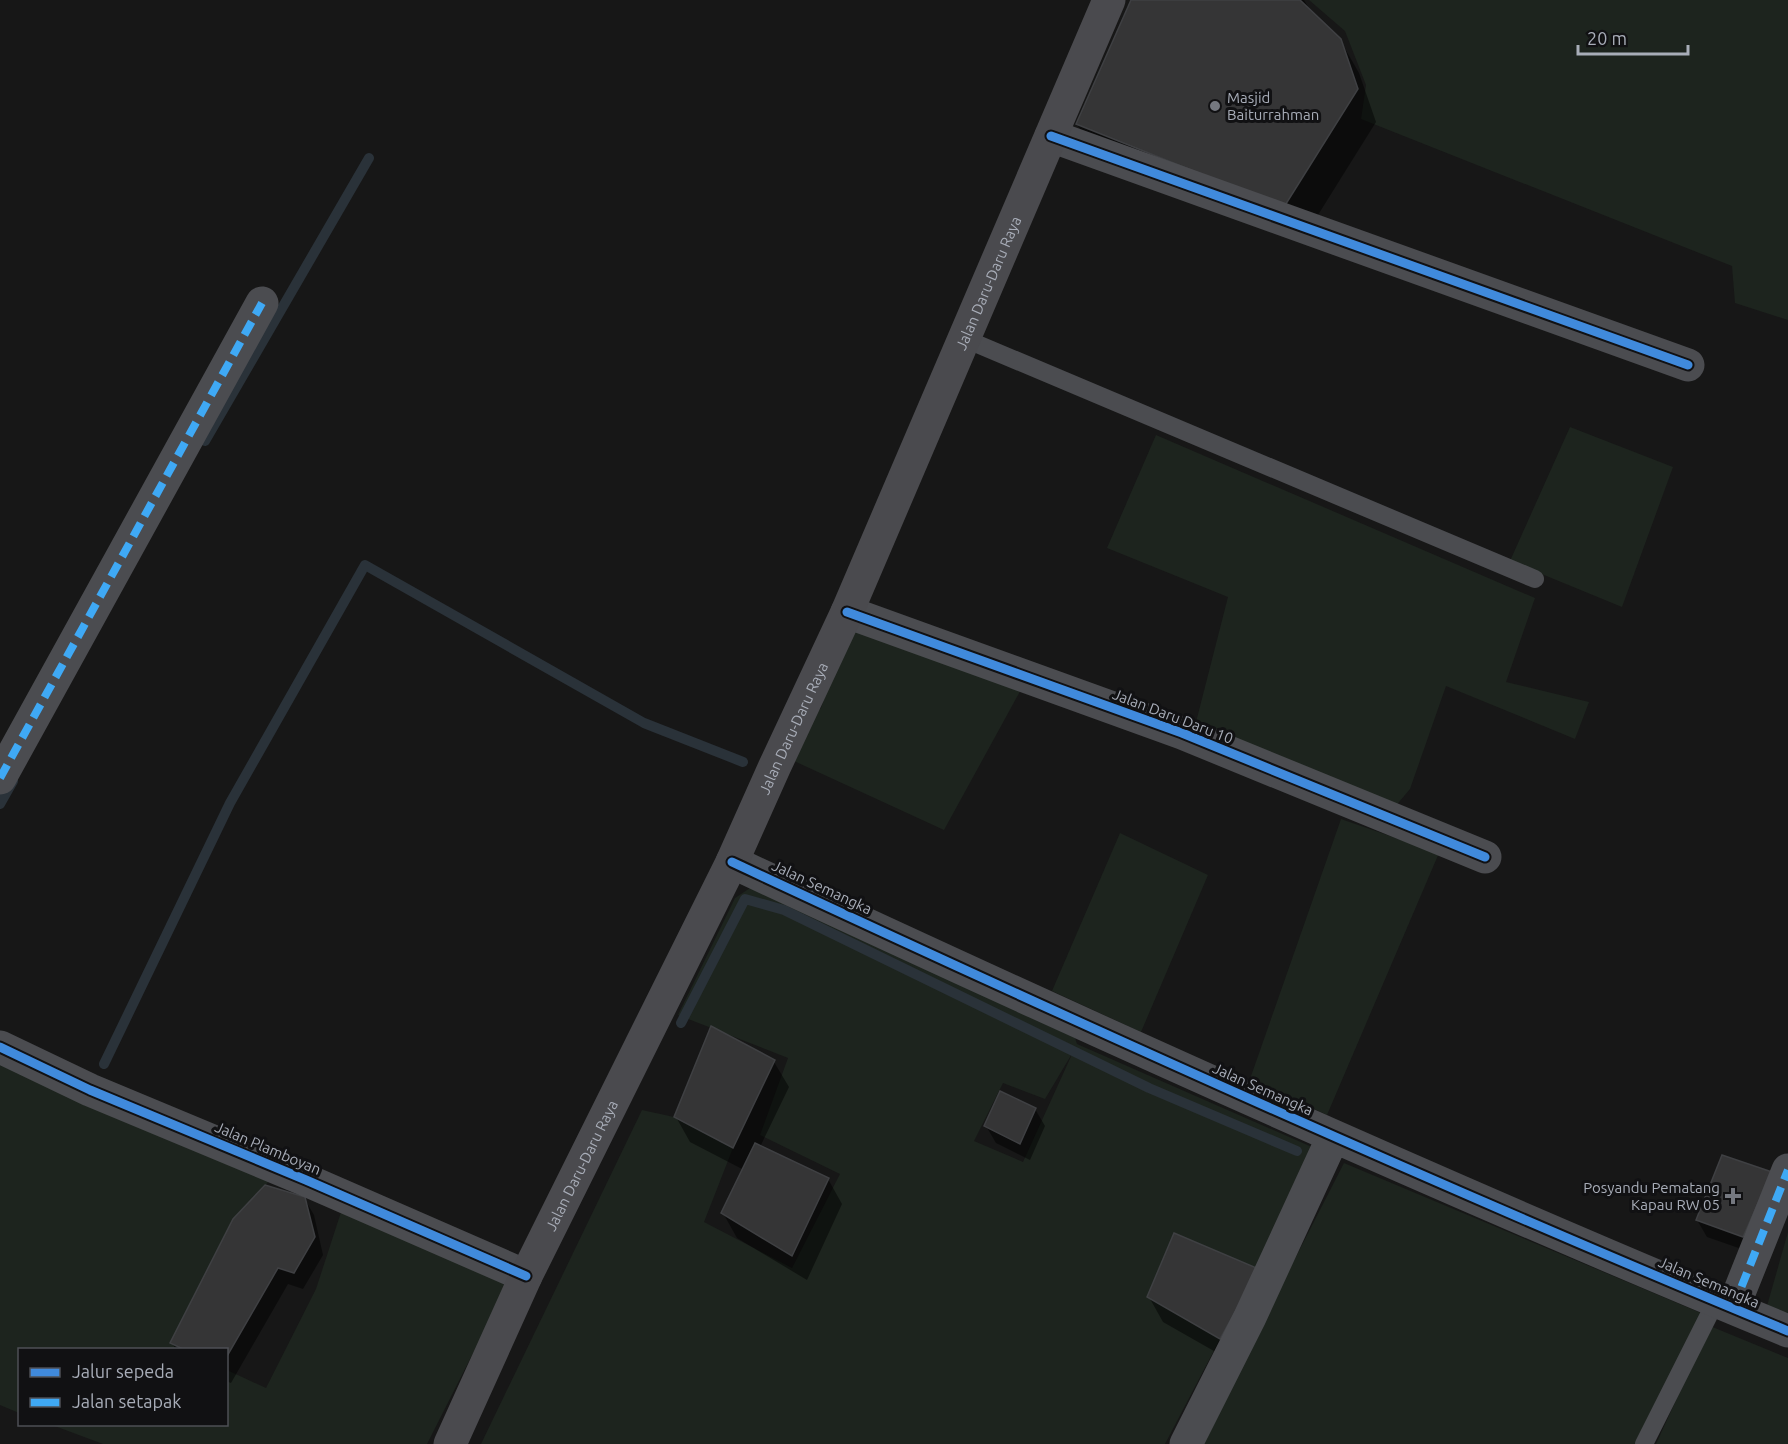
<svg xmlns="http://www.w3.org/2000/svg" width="1788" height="1444" font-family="Ubuntu,sans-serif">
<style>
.green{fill:#1d241e;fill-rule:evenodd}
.shadow{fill:#0007}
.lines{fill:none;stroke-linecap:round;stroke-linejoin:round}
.stream{stroke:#2a3239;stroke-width:10}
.building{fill:#353536;stroke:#3f4043;stroke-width:1.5}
.lane{stroke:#4b4c50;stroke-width:18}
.street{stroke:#4b4c50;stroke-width:33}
.secondary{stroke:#4a4a4e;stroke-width:33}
.quiet{stroke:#3fa9f5;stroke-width:8;stroke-dasharray:15 8;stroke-linecap:butt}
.cycleway-casing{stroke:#111113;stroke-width:13}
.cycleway{stroke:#408adc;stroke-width:9}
.poi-dot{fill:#757880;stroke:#111113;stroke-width:2}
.labels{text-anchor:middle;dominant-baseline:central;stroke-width:6;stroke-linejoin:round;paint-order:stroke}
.poi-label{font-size:15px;fill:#a8adb8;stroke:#111113;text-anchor:start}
.street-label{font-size:15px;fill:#a8adb8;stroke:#111113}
</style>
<rect width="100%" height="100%" fill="#171717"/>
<path class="green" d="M1309,0H1788V320L1735,303L1732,266L1361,119L1366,85L1345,31Z
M1570,427L1673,467L1622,607L1510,561Z
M1156,435L1535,598L1506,682L1589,702L1575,739L1446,686L1410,789L1394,808L1195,726L1228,597L1107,548Z
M857,626L1023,686L944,830L794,761L815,713L821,708L833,672Z
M1341,819L1439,853L1327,1115L1250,1079Z
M1120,833L1208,875L1141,1032L1052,991Z
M753,886L1075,1038L1077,1044L1312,1147L1259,1269L1175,1234L1220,1339L1165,1444H481L642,1110L674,1117L733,1148L704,1222L792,1268L840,1174L760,1135L788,1058L678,1015L735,898ZM1073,1052L1023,1162L974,1141L1003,1083L1045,1099Z
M0,1061L277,1173L233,1219L171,1342L185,1349L20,1350L19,1413L0,1405Z
M1344,1163L1701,1313L1643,1444H1200Z
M343,1206L510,1280L427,1444H103L52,1425L226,1424L227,1370L266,1388L316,1289Z
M1788,1232V1323L1765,1313Z
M1710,1326L1788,1358V1444H1656Z"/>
<path class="shadow" d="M1133,0H1304L1310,10L1340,40L1359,73L1376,122L1303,239L1096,156L1077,124Z
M774,1062L789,1087L760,1147L828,1179L842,1204L807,1280L737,1238L723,1213L744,1170L690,1142L676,1117Z
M1035,1109L1045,1126L1030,1160L996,1143L986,1126Z
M1771,1174L1753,1253L1707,1237L1697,1220Z
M304,1198L314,1215L323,1255L303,1289L288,1284L231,1383L226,1381V1350H176L172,1343Z
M1258,1270L1235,1363L1163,1322L1149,1297Z"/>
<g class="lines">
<path class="stream" d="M205,441L369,158
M0,804L13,781
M681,1023L745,899L784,910L1149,1088L1297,1151
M104,1064L230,803L365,565L644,723L743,762"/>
</g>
<path class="building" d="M1131,0H1300L1341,39L1358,89L1284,207L1076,124Z
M711,1026L775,1060L733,1148L674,1117Z
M1000,1091L1036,1108L1020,1144L984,1126Z
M755,1143L829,1178L792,1256L721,1213Z
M1722,1155L1772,1172L1743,1237L1696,1220Z
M265,1185L305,1197L315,1237L294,1273L278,1268L226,1358V1350H185L170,1343L233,1219Z
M1174,1233L1259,1269L1220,1339L1147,1297Z"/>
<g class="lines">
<path class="lane" d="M963,338L1535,579
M1644,1444L1716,1301"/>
<path class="street" d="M1051,136L1688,365
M847,612L1182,733L1485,857
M0,778L262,303
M732,862C1081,1025 1432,1184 1788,1331
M0,1047L90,1090L306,1180L526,1276
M1733,1308L1788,1170
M1186,1444L1250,1317L1333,1137"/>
<path class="secondary" id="s1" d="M450,1444L526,1276L732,862L774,768L847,612L1109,0"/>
<path class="quiet" d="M0,778L262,303
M1733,1308L1788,1170"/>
<defs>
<path id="cycleway" d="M1051,136L1688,365
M847,612L1182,733L1485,857
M732,862C1081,1025 1432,1184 1788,1331
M0,1047L90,1090L306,1180L526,1276"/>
</defs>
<use href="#cycleway" class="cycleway-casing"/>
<use href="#cycleway" class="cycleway"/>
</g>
<g class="poi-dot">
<circle cx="1215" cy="106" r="6"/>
<path d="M1730 1187h6v6h6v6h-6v6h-6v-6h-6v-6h6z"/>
</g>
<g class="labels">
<g class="poi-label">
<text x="1227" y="97">Masjid<tspan x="1227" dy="17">Baiturrahman</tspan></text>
<text x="1720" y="1187" text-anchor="end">Posyandu Pematang<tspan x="1720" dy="17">Kapau RW 05</tspan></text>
</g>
<g class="street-label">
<text stroke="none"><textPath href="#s1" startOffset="1280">Jalan Daru-Daru Raya</textPath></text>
<text transform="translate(1173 716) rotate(21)">Jalan Daru Daru 10</text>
<text stroke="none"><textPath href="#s1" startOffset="794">Jalan Daru-Daru Raya</textPath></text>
<text transform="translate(822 887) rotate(25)">Jalan Semangka</text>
<text transform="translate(1263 1089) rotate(24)">Jalan Semangka</text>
<text transform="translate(268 1148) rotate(23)">Jalan Plamboyan</text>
<text stroke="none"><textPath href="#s1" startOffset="308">Jalan Daru-Daru Raya</textPath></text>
<text transform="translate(1709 1282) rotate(23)">Jalan Semangka</text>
</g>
</g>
<rect x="18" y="1348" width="210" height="78" fill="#111113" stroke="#4d4f55" stroke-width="1.5"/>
<rect x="30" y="1368" width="30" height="9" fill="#408adc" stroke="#4d4f55" stroke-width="1.5"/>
<text x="72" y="1378" font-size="18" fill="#a8adb8">Jalur sepeda</text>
<rect x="30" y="1398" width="30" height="9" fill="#3fa9f5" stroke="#4d4f55" stroke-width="1.5"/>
<text x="72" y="1408" font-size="18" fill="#a8adb8">Jalan setapak</text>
<path d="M1578 45v9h110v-9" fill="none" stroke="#a8adb8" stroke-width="3"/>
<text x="1587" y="45" font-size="18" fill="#a8adb8" stroke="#111113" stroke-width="4.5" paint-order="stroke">20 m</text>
</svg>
